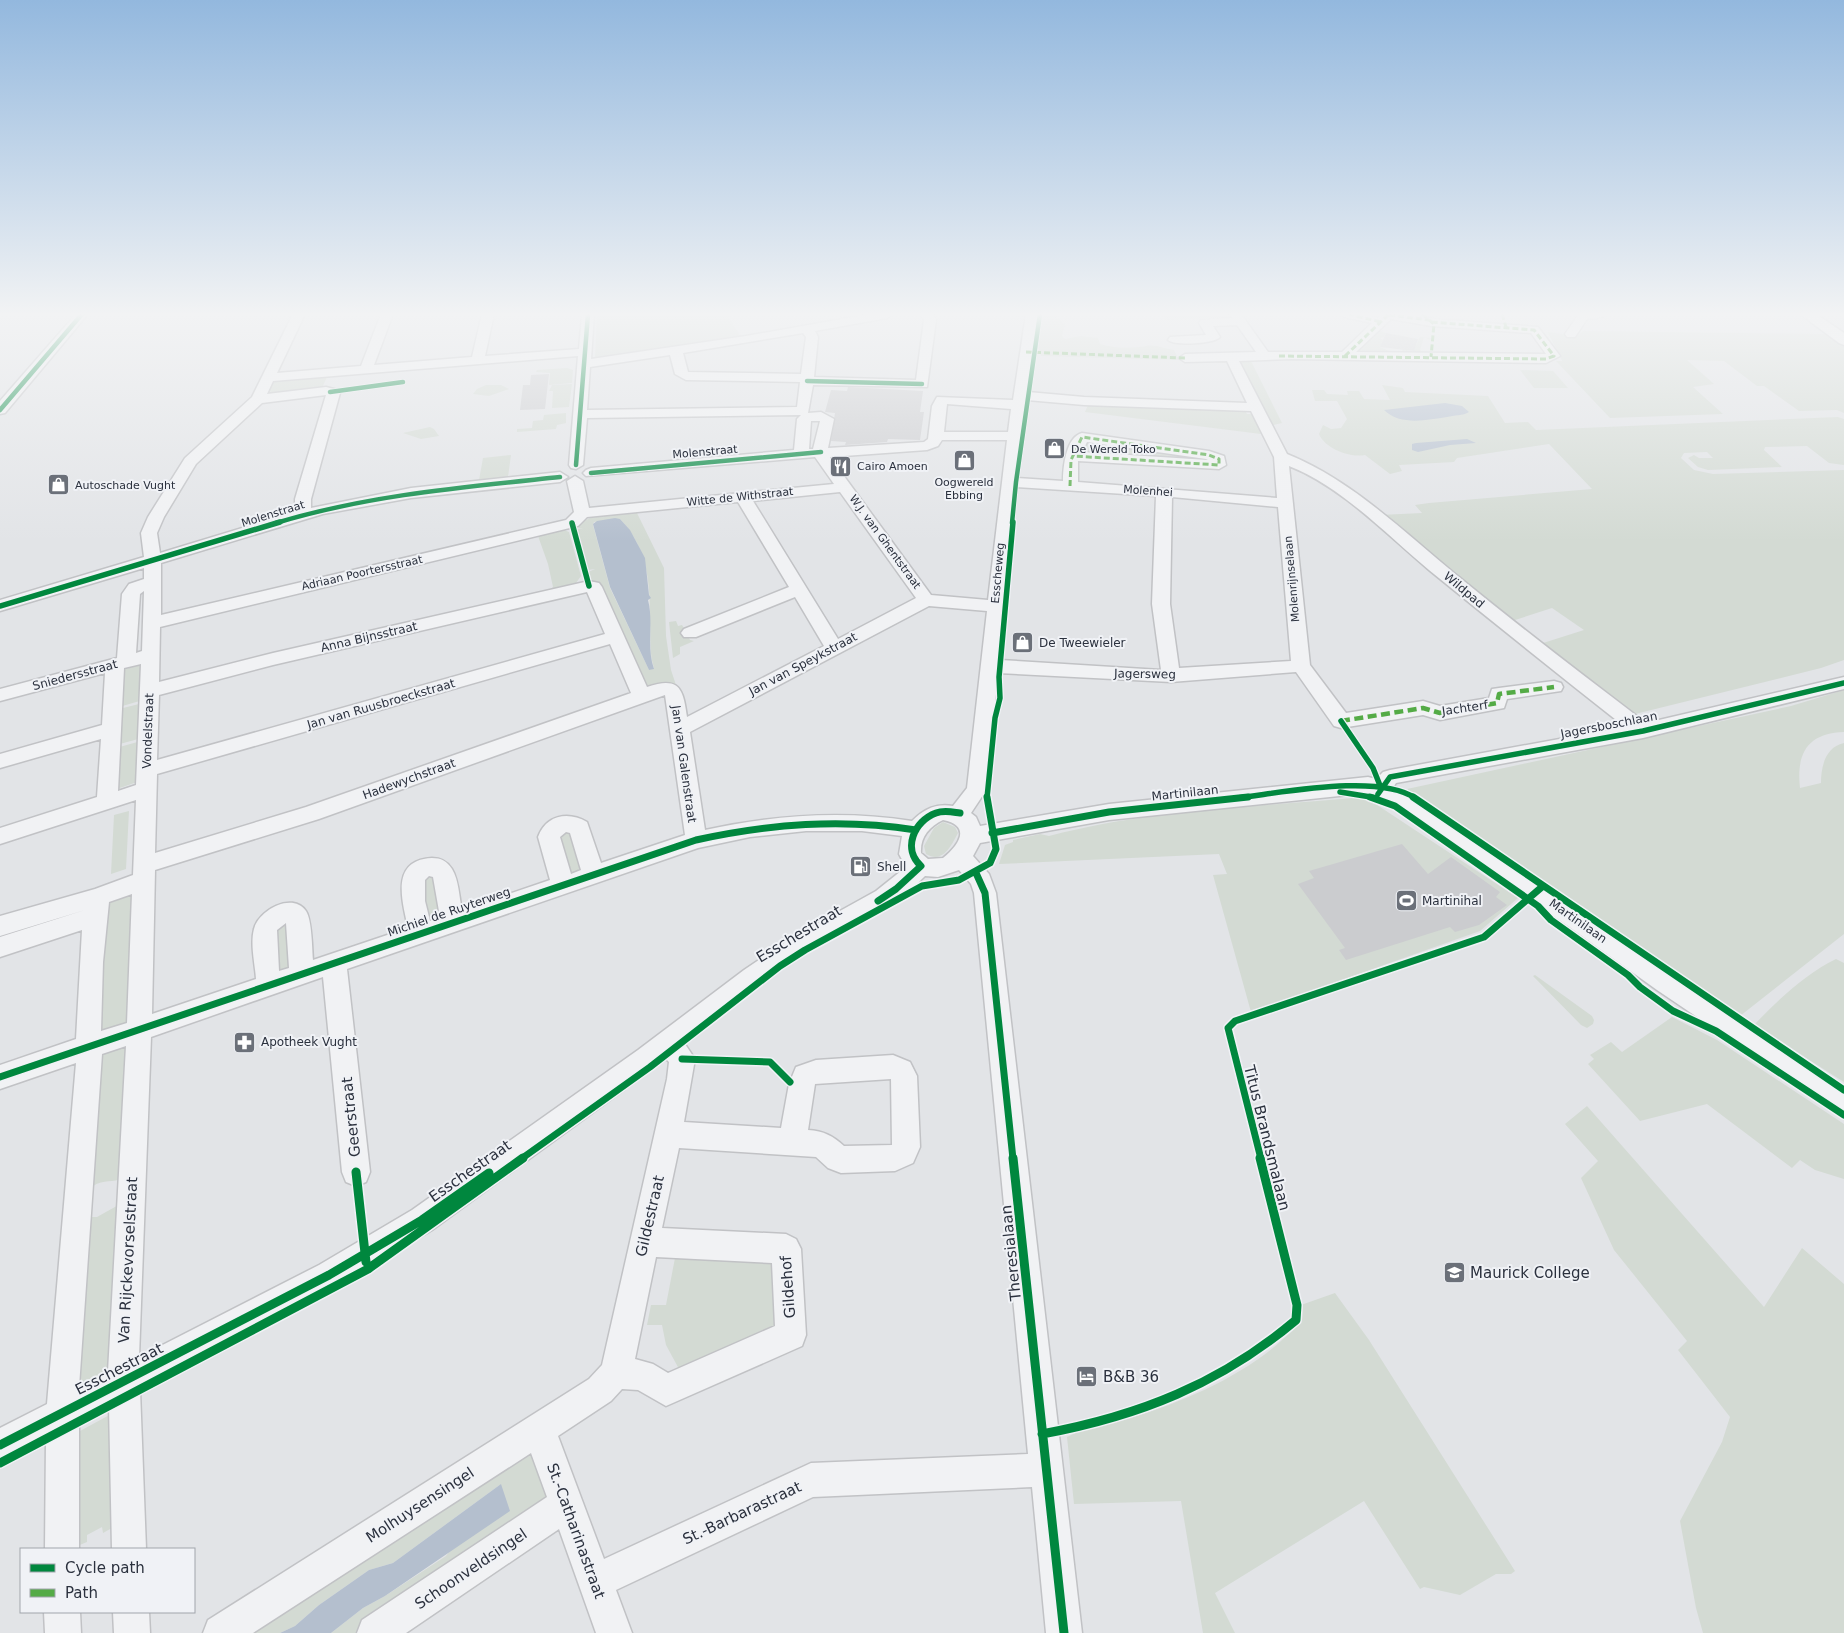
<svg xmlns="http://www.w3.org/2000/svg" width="1844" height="1633" font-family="'DejaVu Sans',sans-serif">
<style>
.green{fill:#d3dad3;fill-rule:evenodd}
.water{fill:#b4bfce}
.building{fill:#cbcccf}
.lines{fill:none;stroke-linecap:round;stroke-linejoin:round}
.minor-casing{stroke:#c1c2c5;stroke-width:3}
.major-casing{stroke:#bfc1c4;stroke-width:3}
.minor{fill:#f1f2f4;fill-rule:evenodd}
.major{fill:#f6f6f6;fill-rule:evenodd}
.quiet-far1{stroke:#54ab46;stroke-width:3;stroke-dasharray:6 3;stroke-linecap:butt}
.quiet{stroke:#54ab46;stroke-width:4.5;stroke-dasharray:9 4.5;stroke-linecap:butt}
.cycleway-far3-casing{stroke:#f0f2f6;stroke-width:6}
.cycleway-far2-casing{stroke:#f0f2f6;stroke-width:8}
.cycleway-far1-casing{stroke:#f0f2f6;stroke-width:10}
.cycleway-casing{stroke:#f0f2f6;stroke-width:12}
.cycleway-far3{stroke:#00873e;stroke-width:4.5}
.cycleway-far2{stroke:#00873e;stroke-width:5.5}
.cycleway-far1{stroke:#00873e;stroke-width:7}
.cycleway{stroke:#00873e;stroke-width:9}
.labels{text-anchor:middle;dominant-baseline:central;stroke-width:4;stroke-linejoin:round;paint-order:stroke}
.far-poi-label{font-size:11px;fill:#2b313e;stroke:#f0f2f6;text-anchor:start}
.far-street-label{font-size:11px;fill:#2b313e;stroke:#f0f2f6}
.street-label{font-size:12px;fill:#2b313e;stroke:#f0f2f6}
.poi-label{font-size:12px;fill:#2b313e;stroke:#f0f2f6;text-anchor:start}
.near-street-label{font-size:15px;fill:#2b313e;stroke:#f0f2f6}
.near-poi-label{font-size:15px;fill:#2b313e;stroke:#f0f2f6;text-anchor:start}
</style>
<rect width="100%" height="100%" fill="#e2e4e7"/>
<path class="green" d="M597,314H736L729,318L741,337L601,359L595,357Z
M1041,314H1054L1065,324L1062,336L1065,339L1081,336L1098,338L1100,344C1116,349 1132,348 1147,346C1154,344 1166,349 1174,350L1179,360L1041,356L1038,346Z
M1162,314H1217L1227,317L1165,320Z
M1378,330L1386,333L1384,337L1380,338L1383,340L1380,347L1391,352H1402L1403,349L1413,352L1420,337L1431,338L1430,340L1424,337L1420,350L1423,352L1422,354L1361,353L1355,350Z
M1583,331L1826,334L1844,346V413L1837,410L1799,411L1764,386H1757L1724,361L1687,360L1714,384L1693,387L1723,414L1610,418L1556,361H1562C1559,351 1552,343 1548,332L1577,336Z
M1237,359H1250L1282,423L1269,426Z
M567,368L573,370L572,383L549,385L550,373L536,372L537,370Z
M1520,370L1553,371L1568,388H1534Z
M327,377L321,390L273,393L269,391L273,382L280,379Z
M572,384L569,407L552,408L553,391H549L552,385Z
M486,385H501L509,389L489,396L473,394L477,389Z
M1382,385L1403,388L1405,392L1488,396L1505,423L1528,422L1536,430L1838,417L1844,419V465L1829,463L1807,446L1765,447L1764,450L1782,467L1708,470L1698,467L1688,458L1694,455L1699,458H1713L1707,452L1684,453L1681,458L1694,470L1713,474L1844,470V660L1821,668L1631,715L1540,644L1584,630L1552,608L1509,622L1380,515L1422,513L1415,505L1429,503L1592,489L1549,444L1457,458L1454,462L1399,465L1402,471L1390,474L1365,455C1351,458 1325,449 1319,434L1323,425L1331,429L1341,428L1347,419L1337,401H1315L1312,390H1324L1327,394L1348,395L1347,391H1359L1364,399L1390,400Z
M1088,405L1221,411L1245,410L1247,414H1252L1261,434L1085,412Z
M566,413V423L557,425L556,429L517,432V429L532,428L533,421L543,420L544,415Z
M430,427L434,429L439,436L421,439L403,433Z
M1085,440L1207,457L1213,461L1081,455Z
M511,455L508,477L479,480L483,458Z
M636,511L664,568L666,636L671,670L678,691L648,689L594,583L590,579L588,572L595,569L588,570L577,529L583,528H579L580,523L594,516ZM620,519C649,550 650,584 650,623C651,639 649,652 654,668L649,670L610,588L593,525L594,522Z
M561,529L569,532L581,576L576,583L551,589L553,587L548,564L538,536Z
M676,621L678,626L682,625L690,640L694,641L680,647V654L673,658L669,622Z
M144,664L143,700L119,707L122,670Z
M1844,690V732C1808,733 1796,753 1800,788L1821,783C1821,767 1825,747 1844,743V934L1740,1016L1407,789L1791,706Z
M143,703L142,738L116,745L119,709Z
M141,741L140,781L114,790L116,748Z
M1365,797L1518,898L1480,931L1251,1012L1213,875L1227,874L1219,854L999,864L1005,845L1013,842V840L1040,834L1049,836C1152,809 1258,807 1365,797Z
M129,811L126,869L111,874L114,815Z
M943,822L955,827L958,833C951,846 943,864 926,854L924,846L934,828Z
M570,827L586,863L580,873L568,875L555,832Z
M434,871L445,914L430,923L416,879Z
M118,892L135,894L131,1015L126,1024L106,1034L95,1028L103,906Z
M285,918L297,965L276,974L273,924Z
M1836,959L1844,963V1082L1754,1025C1778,1000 1805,974 1836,959Z
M1535,975L1592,1016L1594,1020L1593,1024L1587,1028L1581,1025L1533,976Z
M1672,1017L1717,1040L1844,1124V1179L1815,1170L1800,1160L1792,1168L1707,1104L1640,1121L1588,1064L1594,1059L1590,1055L1611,1042L1622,1052Z
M129,1044L123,1178C113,1183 104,1179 93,1186L99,1053Z
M1587,1106L1764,1307L1802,1248L1844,1284V1633H1703L1696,1608L1680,1521L1722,1442L1730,1417L1678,1350L1687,1341L1614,1250L1581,1178L1598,1161L1565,1124Z
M122,1203L112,1369L72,1395L88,1217H97Z
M781,1254L786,1328L679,1369L666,1345L662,1325H647L651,1305H666L675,1258Z
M1335,1293L1369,1340L1515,1571L1511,1574H1496L1460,1595L1424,1587L1420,1589L1364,1501L1215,1593L1235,1633H1203L1181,1501L1074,1504L1067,1437C1086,1427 1112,1424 1133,1417C1183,1402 1242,1376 1281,1341C1293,1330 1306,1323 1301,1305Z
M115,1412L119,1524L103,1533L102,1527L87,1535V1542L70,1549L69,1437Z
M530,1451L548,1498L533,1514L357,1633H331L363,1608L385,1596L446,1556L501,1484L393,1563L369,1570L319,1605L295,1626L280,1633H242Z"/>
<path class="water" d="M1445,403L1462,406L1469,412C1463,416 1454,415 1447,417C1427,420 1400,426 1384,410Z
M1467,439L1476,443L1450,445L1418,452L1412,450V444L1416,443Z
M615,518L620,519L630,530L645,558L649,595L651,598L648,600C654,623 646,646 654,669L649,670L610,587L593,524L597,521Z
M501,1484L510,1511L385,1596L363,1608L331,1633H280L295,1626L319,1605L369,1570L393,1563Z"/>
<path class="building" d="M1386,333L1418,339L1414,351L1380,347Z
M549,374L545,409L520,410L523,385H530L531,375Z
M848,387L923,391L920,412H924L920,440L888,439L887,442L845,445L846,442L831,441L835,413L825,412L831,390L847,391Z
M1402,844L1428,874L1451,857L1500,892L1496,897L1507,905L1479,925L1455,932L1450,927L1346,960L1339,950L1345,948L1298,884L1314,878L1309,871Z"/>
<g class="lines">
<defs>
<path id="minor" d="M76,314H88L5,413L0,414V401Z
M293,314H305L277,373L361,366L381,314H393L374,365L472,357L482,314H494L485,356L579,349L582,314H594L591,359L746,336L870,314H893L887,318L815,331L818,337L814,377L916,380L924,320L921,314H933L936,320L927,387L813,385L808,413L821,412L834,419L828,448L924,442L928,439L932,406L937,397L1013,400L1026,314H1038L1028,392L1084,397L1247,403L1227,361L1185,362L1179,358L1185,354L1256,352L1237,325L1213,326L1220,337C1214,344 1174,346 1168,340L1170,337L1206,335L1199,323L1201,320L1232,318L1229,314H1241L1268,352H1342L1372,323L1344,317L1342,314H1361L1378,318L1382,314H1407L1434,319L1538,327L1560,356L1546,363L1292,359L1239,361L1287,454C1352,480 1405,533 1459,577C1520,627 1583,675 1646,723L1844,677V689L1643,738L1396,783L1394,786L1584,912L1675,976L1844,1086V1113L1835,1110L1657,990L1568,926L1375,794L1368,793L1109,820L980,843L973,856L989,874L996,893L1082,1633H1046L1032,1487L813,1497L616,1590L632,1633H596L559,1529L406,1633H357L362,1620L547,1497L531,1453L253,1633H203L208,1620L589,1379L602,1365L667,1079L669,1062L666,1059L432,1230L339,1285L140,1390L146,1549H112L109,1406L79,1421V1549H45L46,1438L0,1461V1428L47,1404L76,1063L0,1089V1065L76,1039L82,930L0,957V937L85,910L0,936V916L95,889L133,875L136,800L0,844V828L97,797L101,739L0,768V754L102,725L105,673L0,701V689L117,658L122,594L129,584L144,579V568L0,611V600L144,557L141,533L148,517L185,458L252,397ZM1391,319L1431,326L1531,333L1546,354L1356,352ZM803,333L806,337L801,374L688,372L683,353ZM670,355L675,374L686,380L800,382L797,407L587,410L590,367ZM578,356L569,465L571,468L576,469L583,465L587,418L801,415L797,419L794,450L591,468L586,470L583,473L586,476L815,457L834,484L589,508L583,481L575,476L567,481L574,512L566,520L161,615V563L323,514L411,498L560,482L568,477L560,472L411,488L311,508V499L340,393L338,390L326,387L267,394L273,381ZM326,395L295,499V512L160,553L157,533L164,517L196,464L262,403ZM1027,400L1084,405L1251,411L1274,457L1277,498L1078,482V461L1219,469L1226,465L1224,456L1209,451L1082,433C1066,437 1063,467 1063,481L1017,478ZM947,404L1011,409L1008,432H944ZM811,421H820L813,449H809ZM942,440H1007L988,600L931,595L830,457L927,450L938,446ZM1087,442L1206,459L1208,460L1082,452ZM1289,466C1342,487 1386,534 1429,570C1494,623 1559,675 1625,727L1390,770L1383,772L1376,779L1368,777L1109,804L980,826L976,817L971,813L987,789L998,673L1171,682L1296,672L1334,726L1341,728L1423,715L1440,720L1504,708L1507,699L1561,691L1563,687L1561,683L1554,681L1499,688L1492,689L1489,698L1440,706L1423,701L1346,713L1310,665ZM1016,487L1156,496L1152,604L1161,670L1000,660ZM840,492L916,598L838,639L753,501ZM1172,497L1278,507L1291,661L1179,668L1170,604ZM738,502L789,587L684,629L681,633L684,637H696L795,597L824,646L687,717C683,689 680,676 647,687L602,587L599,583L589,581L273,653L159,682L160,627L578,526L587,517ZM144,591L142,651L136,653L140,594ZM587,592L605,634L157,760L159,695L273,665ZM929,606L987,611L967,788L953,806C936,803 924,809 912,821C842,810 774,815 705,830L690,732ZM610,644L631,693L306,807L155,853L157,774ZM141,664L136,785L118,791L124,668ZM665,695L685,835L601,863L587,822C568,811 546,815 538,837L550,880L462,910C459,897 459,880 452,869C447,861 441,858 432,858C390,860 402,900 408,928L313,960C312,948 312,920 306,911C292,891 258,911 254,929C250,944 255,964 256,979L152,1014L155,870L319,819ZM943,820C972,826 959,845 943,858L928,859L921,853C920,837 929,827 943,820ZM806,831H862L902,836L899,854L906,867L876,891L793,937L744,970L638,1050L412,1210L319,1265L139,1357L151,1037L323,977L342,1172L346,1182L356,1186L366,1182L370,1172L347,969L698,848L750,837ZM566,832L570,833L581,870L571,874L560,837ZM959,870L971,884L974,893L1028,1454L811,1463L604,1559L558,1436L611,1401L622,1389L638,1390L666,1406L802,1346L806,1335L801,1249L796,1239L786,1234L662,1228L679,1148L816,1157L828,1168L841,1173L895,1171L913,1163L920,1147L917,1076L910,1062L893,1055L816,1060L796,1067L789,1084L781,1128L684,1122L695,1059L685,1044C726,1012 766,977 810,950C849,927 893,909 925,876L938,877ZM429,876L433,877L440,917L430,921L425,901V880ZM132,894L127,1023L101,1031L103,962L109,902ZM286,923L289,968L279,971L277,930ZM126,1046L108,1372L79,1387L102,1054ZM891,1079L892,1145L844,1146C833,1136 824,1131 808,1130L815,1084ZM656,1257L772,1263L775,1326L668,1373L653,1364L635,1359Z
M1579,314H1604L1602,317L1587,319L1575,337H1567L1565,334Z
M44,1612H80L81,1633H45Z
M113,1612H149L150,1633H114Z"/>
<path id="major" d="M1800,314H1816L1844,333V345L1839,343Z"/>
</defs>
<use href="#minor" class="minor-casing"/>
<use href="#major" class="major-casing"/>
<use href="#minor" class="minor"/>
<use href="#major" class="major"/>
<path class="quiet-far1" d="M1348,314L1381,322
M1422,314L1434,324L1431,357
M1502,314L1506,327
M1389,315L1429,320
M1026,352L1185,358
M1279,356L1546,359L1554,356L1534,330L1431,322
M1345,356L1389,314
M1070,486L1071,460L1082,437L1209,455L1219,459V465L1073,456"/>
<path class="quiet" d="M1341,721L1423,708L1440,713L1497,703L1499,694L1554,687"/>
<defs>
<path id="cycleway-far3" d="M807,381L922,384
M330,392L403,382
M0,410L82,314
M576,465L588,314
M591,473L821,452
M276,523C368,495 464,487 560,477
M1012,523L1016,482L1040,314"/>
<path id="cycleway-far2" d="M572,523L589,586
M0,606L280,522
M1341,721L1373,768L1381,788
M1340,792L1377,798
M1378,794L1390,777L1643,731L1844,683
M987,798L995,718L1000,698L999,677L1013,522
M1237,798C1281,793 1378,773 1415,798"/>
<path id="cycleway-far1" d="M1370,797L1395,806L1538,906L1551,920L1628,975L1640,987L1673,1011L1716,1031L1844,1115
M1413,797L1844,1090
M992,833L1109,812L1248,797
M976,873L985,893L1013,1159
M878,901L896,889L921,866C902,849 914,821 936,813C944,810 952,812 960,813
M682,1059L770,1062L790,1082
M0,1077L696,840C770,824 841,818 916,830
M521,1159L650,1067L780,966L805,950L922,886L959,880L990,863L996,849L987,797
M1261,1159L1228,1028L1235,1021L1484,937L1543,886"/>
<path id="cycleway" d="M1013,1158L1064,1633
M356,1172L366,1262
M1042,1434C1139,1416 1220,1384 1296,1320L1297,1305L1260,1158
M0,1445L329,1275L422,1220L489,1173
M0,1463L368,1269L523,1158"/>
</defs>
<use href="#cycleway-far3" class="cycleway-far3-casing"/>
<use href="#cycleway-far2" class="cycleway-far2-casing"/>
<use href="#cycleway-far1" class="cycleway-far1-casing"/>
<use href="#cycleway" class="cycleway-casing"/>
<use href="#cycleway-far3" class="cycleway-far3"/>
<use href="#cycleway-far2" class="cycleway-far2"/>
<use href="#cycleway-far1" class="cycleway-far1"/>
<use href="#cycleway" class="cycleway"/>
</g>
<linearGradient id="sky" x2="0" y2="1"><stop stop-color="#93b8de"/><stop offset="0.58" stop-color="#f2f3f4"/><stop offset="1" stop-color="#f2f3f4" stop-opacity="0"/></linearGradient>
<rect width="1844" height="542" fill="url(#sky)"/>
<defs>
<symbol id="shop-square" viewBox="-11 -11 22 22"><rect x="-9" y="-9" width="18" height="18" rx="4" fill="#6b7079" stroke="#f0f2f6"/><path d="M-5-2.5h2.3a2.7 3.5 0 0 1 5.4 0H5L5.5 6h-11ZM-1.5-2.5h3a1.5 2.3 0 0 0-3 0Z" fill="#fff"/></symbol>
<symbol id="restaurant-square" viewBox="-11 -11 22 22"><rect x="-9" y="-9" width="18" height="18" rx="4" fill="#6b7079" stroke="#f0f2f6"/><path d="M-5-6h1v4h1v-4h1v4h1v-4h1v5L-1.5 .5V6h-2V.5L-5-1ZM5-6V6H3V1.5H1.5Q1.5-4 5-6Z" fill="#fff"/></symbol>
<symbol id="fuel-square" viewBox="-11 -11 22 22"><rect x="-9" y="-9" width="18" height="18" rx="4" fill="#6b7079" stroke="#f0f2f6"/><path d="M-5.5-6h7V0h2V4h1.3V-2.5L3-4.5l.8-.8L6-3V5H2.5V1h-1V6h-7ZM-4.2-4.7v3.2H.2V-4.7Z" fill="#fff"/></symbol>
<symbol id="stadium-square" viewBox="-11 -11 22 22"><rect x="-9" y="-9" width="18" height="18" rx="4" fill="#6b7079" stroke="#f0f2f6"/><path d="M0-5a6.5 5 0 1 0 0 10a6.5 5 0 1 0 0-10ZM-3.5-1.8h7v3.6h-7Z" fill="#fff"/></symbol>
<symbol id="pharmacy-square" viewBox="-11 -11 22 22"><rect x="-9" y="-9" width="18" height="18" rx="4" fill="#6b7079" stroke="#f0f2f6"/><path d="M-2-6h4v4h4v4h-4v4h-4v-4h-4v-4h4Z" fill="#fff"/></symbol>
<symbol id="school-square" viewBox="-11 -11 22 22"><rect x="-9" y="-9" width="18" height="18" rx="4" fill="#6b7079" stroke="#f0f2f6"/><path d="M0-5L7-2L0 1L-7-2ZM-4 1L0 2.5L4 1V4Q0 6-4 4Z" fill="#fff"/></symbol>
<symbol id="hotel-square" viewBox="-11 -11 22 22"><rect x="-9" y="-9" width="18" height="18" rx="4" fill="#6b7079" stroke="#f0f2f6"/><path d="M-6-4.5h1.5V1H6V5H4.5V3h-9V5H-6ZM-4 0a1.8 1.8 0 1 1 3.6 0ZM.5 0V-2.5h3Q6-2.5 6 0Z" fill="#fff"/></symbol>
</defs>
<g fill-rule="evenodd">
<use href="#shop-square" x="1042" y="436" width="25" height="25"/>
<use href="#shop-square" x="952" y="448" width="25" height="25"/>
<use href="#restaurant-square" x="828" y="454" width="25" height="25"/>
<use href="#shop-square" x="46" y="472" width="25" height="25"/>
<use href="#shop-square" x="1010" y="630" width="25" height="25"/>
<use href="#fuel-square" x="848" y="854" width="25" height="25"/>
<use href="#stadium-square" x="1394" y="888" width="25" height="25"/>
<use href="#pharmacy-square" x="232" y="1030" width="25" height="25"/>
<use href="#school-square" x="1442" y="1260" width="25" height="25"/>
<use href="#hotel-square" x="1074" y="1364" width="25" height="25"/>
</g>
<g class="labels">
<g class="far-poi-label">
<text x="1071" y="449">De Wereld Toko</text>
<text x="857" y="466">Cairo Amoen</text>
<text x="964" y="482" text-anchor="middle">Oogwereld<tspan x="964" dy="13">Ebbing</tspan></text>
<text x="75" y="485">Autoschade Vught</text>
</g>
<g class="far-street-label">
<text transform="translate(705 452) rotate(-5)">Molenstraat</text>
<text transform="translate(1148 491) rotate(4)">Molenhei</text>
<text transform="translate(740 497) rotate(-6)">Witte de Withstraat</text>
<text transform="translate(273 514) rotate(-17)">Molenstraat</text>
<text transform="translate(885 542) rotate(54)">W.J. van Ghentstraat</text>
<text transform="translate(362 573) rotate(-13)">Adriaan Poortersstraat</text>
<text transform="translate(998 573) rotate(-85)">Esscheweg</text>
<text transform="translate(1292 579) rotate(-95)">Molenrijnselaan</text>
</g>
<g class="street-label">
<text transform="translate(1464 590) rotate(40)">Wildpad</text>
<text transform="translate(369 637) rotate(-13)">Anna Bijnsstraat</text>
<text transform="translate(803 664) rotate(-28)">Jan van Speykstraat</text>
<text transform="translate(1145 674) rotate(1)">Jagersweg</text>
<text transform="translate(75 675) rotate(-15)">Sniedersstraat</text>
<text transform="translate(381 704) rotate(-16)">Jan van Ruusbroeckstraat</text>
<text transform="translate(1465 708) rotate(-8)">Jachterf</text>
<text transform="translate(1609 725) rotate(-11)">Jagersboschlaan</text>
<text transform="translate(148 731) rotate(-88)">Vondelstraat</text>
<text transform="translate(684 764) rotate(82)">Jan van Galenstraat</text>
<text transform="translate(409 779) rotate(-20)">Hadewychstraat</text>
<text transform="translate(1185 793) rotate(-6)">Martinilaan</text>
<text transform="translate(449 912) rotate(-19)">Michiel de Ruyterweg</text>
<text transform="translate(1578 921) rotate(35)">Martinilaan</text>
</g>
<g class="poi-label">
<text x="1039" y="643">De Tweewieler</text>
<text x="877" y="867">Shell</text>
<text x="1422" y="901">Martinihal</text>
<text x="261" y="1042">Apotheek Vught</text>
</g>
<g class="near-street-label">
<text transform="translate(799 934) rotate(-31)">Esschestraat</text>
<text transform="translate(351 1117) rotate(-96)">Geerstraat</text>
<text transform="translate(1267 1138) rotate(76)">Titus Brandsmalaan</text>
<text transform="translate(470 1171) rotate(-35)">Esschestraat</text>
<text transform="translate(650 1216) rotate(-77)">Gildestraat</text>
<text transform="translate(1011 1253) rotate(-96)">Theresialaan</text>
<text transform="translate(128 1260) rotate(-87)">Van Rijckevorselstraat</text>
<text transform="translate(788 1287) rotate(-94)">Gildehof</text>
<text transform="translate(119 1369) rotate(-27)">Esschestraat</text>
<text transform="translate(420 1505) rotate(-33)">Molhuysensingel</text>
<text transform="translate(742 1513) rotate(-25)">St.-Barbarastraat</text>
<text transform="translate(576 1531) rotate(70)">St.-Catharinastraat</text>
<text transform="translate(471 1569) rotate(-34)">Schoonveldsingel</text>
</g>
<g class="near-poi-label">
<text x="1470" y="1273">Maurick College</text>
<text x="1103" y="1377">B&amp;B 36</text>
</g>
</g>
<rect x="20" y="1548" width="175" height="65" fill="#f0f2f6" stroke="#a1a5ac"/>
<rect x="30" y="1564" width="25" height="8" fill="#00873e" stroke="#a1a5ac"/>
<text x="65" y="1573" font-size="15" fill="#2b313e">Cycle path</text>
<rect x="30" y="1589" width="25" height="8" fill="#54ab46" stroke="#a1a5ac"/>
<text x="65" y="1598" font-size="15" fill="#2b313e">Path</text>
</svg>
